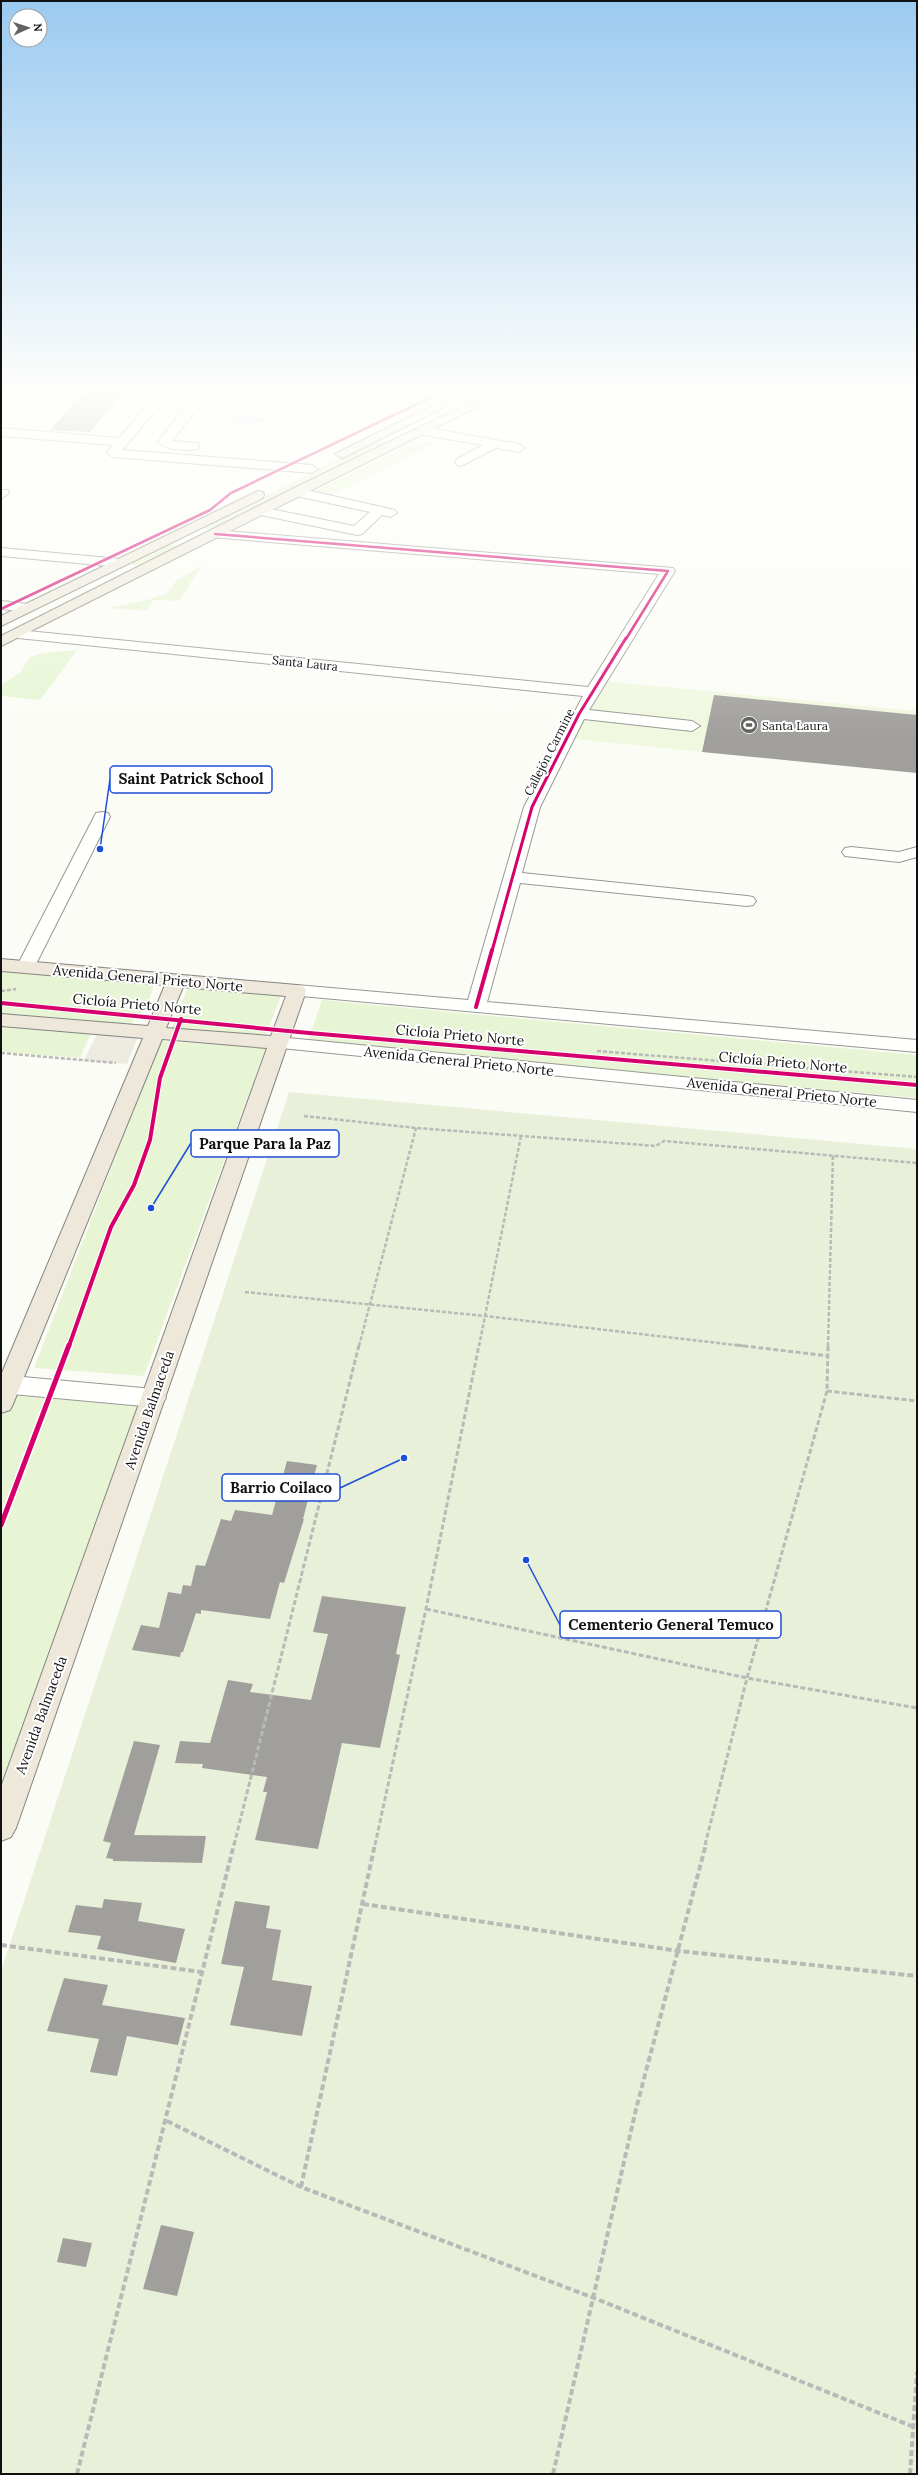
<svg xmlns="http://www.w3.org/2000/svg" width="918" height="2475" font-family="Lora,serif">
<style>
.green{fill:#e7f5d4}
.cemetery{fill:#e9f0d9}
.pitch{fill:#f0f8df}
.plaza{fill:#edebe1}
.water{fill:#c9eafb}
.building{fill:#a19f9c}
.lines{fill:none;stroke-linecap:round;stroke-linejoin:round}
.minor-casing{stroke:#979795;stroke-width:2}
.major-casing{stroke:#848482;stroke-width:2}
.path-far2{stroke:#b9b9b8;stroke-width:2.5;stroke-dasharray:4 2;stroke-linecap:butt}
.path-far1{stroke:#b9b9b8;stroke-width:3;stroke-dasharray:5 2.5;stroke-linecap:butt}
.path{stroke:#b9b9b8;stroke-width:4;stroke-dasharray:6 3;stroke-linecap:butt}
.minor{fill:#fffffe;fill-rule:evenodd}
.major{fill:#eee8da;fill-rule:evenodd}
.cycleway-far3-casing{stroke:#fff;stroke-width:4}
.cycleway-far2-casing{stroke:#fff;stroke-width:5}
.cycleway-far1-casing{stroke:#fff;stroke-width:6}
.cycleway-casing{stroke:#fff;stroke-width:8}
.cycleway-far3{stroke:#d6006c;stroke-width:2.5}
.cycleway-far2{stroke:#d6006c;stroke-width:3}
.cycleway-far1{stroke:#d6006c;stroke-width:4}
.cycleway{stroke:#d6006c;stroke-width:5}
.labels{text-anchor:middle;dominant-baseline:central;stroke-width:4;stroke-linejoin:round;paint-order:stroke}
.far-street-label{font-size:12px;fill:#111;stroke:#fff}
.far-poi-label{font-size:12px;fill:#111;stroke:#fff;text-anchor:start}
.street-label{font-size:14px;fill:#111;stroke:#fff}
.leader{fill:none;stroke:#1d4ed8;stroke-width:1.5}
.callout-dot{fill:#1d4ed8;stroke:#fff;stroke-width:1.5}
.callout{fill:#fff;stroke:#1d4ed8;stroke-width:1.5}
.callout-label{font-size:15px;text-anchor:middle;font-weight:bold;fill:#111}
</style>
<rect width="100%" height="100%" fill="#fcfcf7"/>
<path class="green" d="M377,440L386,443L212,530L203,527Z
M429,442H436L327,498L309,494L412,444Z
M168,543L178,547L134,570L135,566L130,562Z
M202,565L179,601L154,600L146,611L109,608L151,599L167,593L176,581Z
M77,650L40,700L1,696V685L20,673L30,657L43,653Z
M1,971L146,983L153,985V988L146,1009L126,1028L1,1016Z
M188,987L281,996L264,1040L170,1032Z
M322,1000L917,1055V1098L307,1044Z
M1,1026L91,1033L80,1058L1,1052Z
M160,1041L266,1048L144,1376L34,1368Z
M10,1395L147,1407L1,1798V1415Z"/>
<path class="cemetery" d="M289,1092L917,1149V2474H1V1971Z"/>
<path class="pitch" d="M603,681L917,711V773L573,739Z"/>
<path class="plaza" d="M97,1034L138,1037L127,1064L84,1060Z"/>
<path class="water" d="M236,415L264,419V422L253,425L230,423Z"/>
<path class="building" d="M85,391H125L90,432L50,430Z
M714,695L917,715V773L702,752Z
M287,1461L317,1465L303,1519H304L284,1583L280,1582L270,1619L201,1610V1614L196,1613L183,1652H181L180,1657L132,1650L141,1625L159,1628L168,1592L181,1594L183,1585L191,1586L196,1565L205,1566L221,1519L231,1521L235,1510L272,1515Z
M322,1596L406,1607L396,1654L400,1655L380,1748L342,1743L318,1849L255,1840L267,1792H263L267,1777L202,1768L203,1764L175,1763L180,1741L210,1743L228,1680L253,1684L250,1692L311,1700L328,1634L313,1632Z
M134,1741L160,1745L134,1835L206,1836L202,1863L113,1861V1859L106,1858L111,1843L103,1841Z
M104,1899L142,1903L138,1921L185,1929L176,1963L97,1949L101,1936L68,1932L76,1905L102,1908Z
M235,1901L270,1906L266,1928L281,1930L272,1980L312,1986L302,2036L230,2025L244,1967L221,1964Z
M64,1978L108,1985L102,2005L185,2018L178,2045L127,2036L117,2076L90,2072L99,2039L47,2031Z
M161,2225L194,2232L177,2296L143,2289Z
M63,2238L92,2243L86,2267L57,2262Z"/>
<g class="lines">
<defs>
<path id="minor" d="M160,391H172L122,450L312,465L318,469L312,473L113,457L107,453L113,445L1,436V428L119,438Z
M199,391H211L172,441L197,443L199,446L197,449C188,451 164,450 158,442L160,439Z
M281,391H338L447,398L453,402L447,406L287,394Z
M422,427L519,444L525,448L519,452L496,448L461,466L457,465L455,462L457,459L483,445L418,434L416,431Z
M297,488L395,510L397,513L390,517L382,515L362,534L357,535L261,515L254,511L261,507L354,526L370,512L292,495L291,492Z
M1,490H8L9,493L1,499Z
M215,530L673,568L675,571L589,710L692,721L700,726L692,731L584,719L540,807L522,873L747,896L753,897L756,901L753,905L747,906L520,883L487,1002L917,1040V1052L290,995L288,991L290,987L297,985L468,1000L524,807L583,696L18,638L11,634L13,631L18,630L588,687L659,574L210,537L208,534L210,531Z
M1,548L120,559L127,563L120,567L1,556Z
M1,601L29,604L36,608L29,612L1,609Z
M102,812L108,813L110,817L34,968L32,972H18L16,968L94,817L96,813Z
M851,847L899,852L917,847V857L899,862L845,856L842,852L845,848Z
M278,1037L917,1100V1112L271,1047L268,1043L271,1039Z
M1,1375L154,1389L162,1392L166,1398L162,1404L154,1407L1,1393Z"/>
<path id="major" d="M461,391H476L345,457L341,458L335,454Z
M494,391H509L1,646V636L292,489Z
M258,491L263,492L264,495L263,498L1,626V616Z
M1,959L297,985L304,987L306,991L16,1828L11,1837L1,1841V1787L267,1048L162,1039L13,1404L10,1410L1,1413V1375L143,1038L1,1026V1014L148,1026L165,985L1,971ZM183,987L286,996L271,1036L166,1028Z"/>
</defs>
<use href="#minor" class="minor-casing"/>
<use href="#major" class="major-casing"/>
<path class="path-far2" d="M1,991L16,989
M597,1051L917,1077
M1,1053L116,1063
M304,1116L416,1128L656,1146L664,1141L917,1163
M245,1292L485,1316L744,1346
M359,1346L416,1128
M479,1346L521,1136
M828,1346L833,1155"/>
<path class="path-far1" d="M736,1345L829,1356
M827,1391L917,1401
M426,1609L747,1678L917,1708
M234,1845L359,1345
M375,1845L426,1609L479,1345
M705,1845L747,1678L827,1391L828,1345"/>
<path class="path" d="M363,1904L679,1951L917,1976
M1,1945L202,1972
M167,2121L301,2187L594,2298L914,2427
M301,2187L375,1844
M77,2474L234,1844
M553,2474L636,2109L706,1844
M910,2474L917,2372"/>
<use href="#minor" class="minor"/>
<use href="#major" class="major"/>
<defs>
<path id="cycleway-far3" d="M215,534L668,571L626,639
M1,609L210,510L231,493L444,391"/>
<path id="cycleway-far2" d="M492,951L532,807L579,714L626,638"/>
<path id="cycleway-far1" d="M1,1003L309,1033L917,1085
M476,1007L492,950
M69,1346L111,1227L134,1185L150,1140L160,1078L181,1019"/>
<path id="cycleway" d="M1,1525L69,1345"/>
</defs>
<use href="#cycleway-far3" class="cycleway-far3-casing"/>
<use href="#cycleway-far2" class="cycleway-far2-casing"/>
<use href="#cycleway-far1" class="cycleway-far1-casing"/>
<use href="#cycleway" class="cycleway-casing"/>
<use href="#cycleway-far3" class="cycleway-far3"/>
<use href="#cycleway-far2" class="cycleway-far2"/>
<use href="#cycleway-far1" class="cycleway-far1"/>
<use href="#cycleway" class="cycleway"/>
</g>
<linearGradient id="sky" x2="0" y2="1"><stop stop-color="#9bcaf0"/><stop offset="0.53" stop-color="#fefefb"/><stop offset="1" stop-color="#fefefb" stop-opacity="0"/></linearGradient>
<rect width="918" height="738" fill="url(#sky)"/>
<defs>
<symbol id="stadium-disc" viewBox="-11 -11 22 22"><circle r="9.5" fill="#636362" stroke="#fff"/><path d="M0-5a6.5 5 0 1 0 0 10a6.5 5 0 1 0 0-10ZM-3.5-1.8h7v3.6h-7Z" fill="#fff"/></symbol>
</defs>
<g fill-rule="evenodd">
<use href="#stadium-disc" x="739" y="715" width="20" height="20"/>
</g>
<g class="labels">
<g class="far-street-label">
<text transform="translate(305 663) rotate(6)">Santa Laura</text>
<text transform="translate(549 752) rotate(-63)">Callejón Carmine</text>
</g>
<g class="far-poi-label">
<text x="762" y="725">Santa Laura</text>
</g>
<g class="street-label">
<text transform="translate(148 978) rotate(5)">Avenida General Prieto Norte</text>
<text transform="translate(137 1004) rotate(5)">Cicloía Prieto Norte</text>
<text transform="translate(460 1035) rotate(5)">Cicloía Prieto Norte</text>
<text transform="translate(459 1061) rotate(6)">Avenida General Prieto Norte</text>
<text transform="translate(783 1062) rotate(5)">Cicloía Prieto Norte</text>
<text transform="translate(782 1092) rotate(6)">Avenida General Prieto Norte</text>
<text transform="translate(149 1410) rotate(-71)">Avenida Balmaceda</text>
<text transform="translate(41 1715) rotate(-70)">Avenida Balmaceda</text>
</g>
</g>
<path class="leader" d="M100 849L110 779M151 1208L191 1143M404 1458L340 1488M526 1560L560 1625"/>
<g class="callout-dot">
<circle cx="100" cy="849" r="4"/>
<circle cx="151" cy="1208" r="4"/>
<circle cx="404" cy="1458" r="4"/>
<circle cx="526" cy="1560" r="4"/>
</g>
<g class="callout">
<rect x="110" y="766" width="162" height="27" rx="4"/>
<rect x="191" y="1130" width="148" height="27" rx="4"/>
<rect x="222" y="1474" width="118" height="27" rx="4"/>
<rect x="560" y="1611" width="221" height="27" rx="4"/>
</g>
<g class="callout-label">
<text x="191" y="784">Saint Patrick School</text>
<text x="265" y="1149">Parque Para la Paz</text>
<text x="281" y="1493">Barrio Coilaco</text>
<text x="671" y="1630">Cementerio General Temuco</text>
</g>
<rect width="918" height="2475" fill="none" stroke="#111111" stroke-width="4"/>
<g transform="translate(28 28) rotate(87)"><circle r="19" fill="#ffffff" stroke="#a0a0a0"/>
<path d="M0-3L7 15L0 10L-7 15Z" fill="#636362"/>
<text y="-6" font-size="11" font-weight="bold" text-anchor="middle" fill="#111111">N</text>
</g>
</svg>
